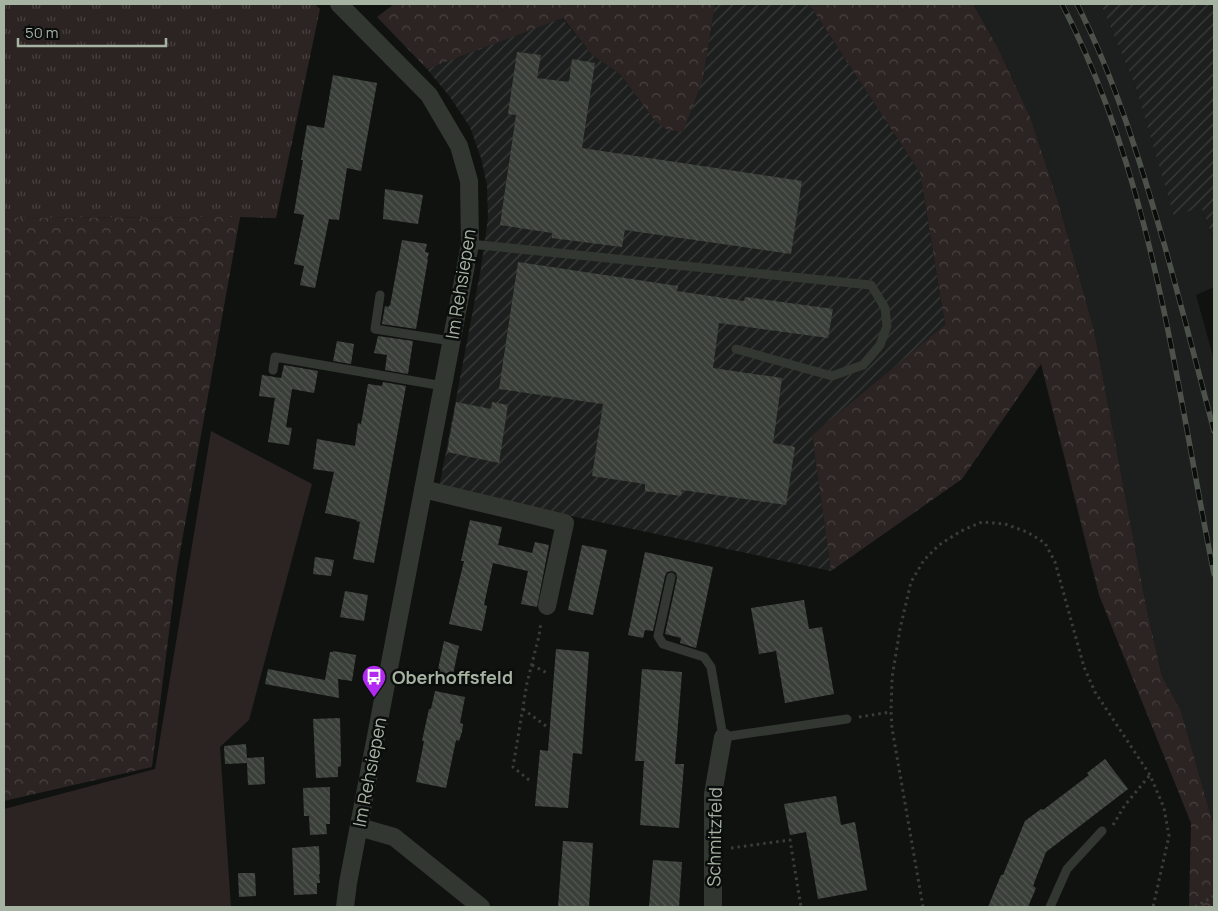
<svg xmlns="http://www.w3.org/2000/svg" width="1218" height="911" font-family="Manrope,sans-serif">
<style>
.built{fill:#1c1f1d}
.industrial{fill:url(#industrial-furrows)}
.grass{fill:url(#grass-tufts)}
.forest{fill:url(#forest-crowns)}
.garden{fill:#2c2423}
.building{fill:url(#building-back-hatch)}
.lines{fill:none;stroke-linecap:round;stroke-linejoin:round}
.path{stroke:#393e37;stroke-width:3;stroke-dasharray:2.5 4;stroke-linecap:butt}
.service{stroke:#323731;stroke-width:9}
.minor{stroke:#323731;stroke-width:18}
.rail-casing{stroke:#4c524a;stroke-width:5.5}
.rail{stroke:#0b0d0c;stroke-width:4;stroke-dasharray:11;stroke-linecap:butt}
.labels{text-anchor:middle;dominant-baseline:central;stroke-width:5;stroke-linejoin:round;paint-order:stroke}
.street-label{font-size:18px;fill:#a6b3a2;stroke:#0b0d0c}
.poi-label{font-size:18px;font-weight:bold;fill:#a6b3a2;stroke:#0b0d0c;text-anchor:start}
</style>
<defs>
<pattern id="industrial-furrows" width="10" height="10" patternUnits="userSpaceOnUse" patternTransform="scale(1.25)"><rect width="10" height="10" fill="#1c1f1d"/><path d="M-1 1l2-2M0 10L10 0M9 11l2-2" fill="none" stroke="#3a3d3b"/></pattern>
<pattern id="grass-tufts" width="24" height="20" patternUnits="userSpaceOnUse" patternTransform="scale(1.25)"><rect width="24" height="20" fill="#2c2423"/><path d="M3 7l-1-3M5 7V3M7 7l1-3M15 17l-1-3M17 17v-4M19 17l1-3" fill="none" stroke="#484140"/></pattern>
<pattern id="forest-crowns" width="20" height="18" patternUnits="userSpaceOnUse" patternTransform="scale(1.25)"><rect width="20" height="18" fill="#2c2423"/><path d="M2 6a3 3 0 1 1 6 0M12 15a3 3 0 1 1 6 0" fill="none" stroke="#484140"/></pattern>
<pattern id="building-back-hatch" width="6" height="6" patternUnits="userSpaceOnUse" patternTransform="scale(1.25)"><rect width="6" height="6" fill="#3b3f3a"/><path d="M-1 5l2 2M0 0l6 6M5-1l2 2" fill="none" stroke="#545853"/></pattern>
</defs>
<rect width="100%" height="100%" fill="#101210"/>
<path class="built" d="M973,4H1101L1136,88L1174,215L1201,207L1214,241V287L1196,295L1214,360V827L1181,711L1162,676L1146,606L1094,330L1060,208L1031,119L997,46Z"/>
<path class="industrial" d="M715,4H809L920,173L945,326L812,435L831,571L439,488L481,268L488,218L487,185L481,158L470,127L450,97L427,69L562,18L592,55L620,74L655,121L703,79Z
M1101,4H1214V240L1201,207L1174,216L1136,88Z"/>
<path class="grass" d="M4,4H315L320,9L276,218L240,217L4,218Z"/>
<path class="forest" d="M394,4H715L703,79L683,132L666,129L655,121L620,74L592,55L563,18L427,69L377,17Z
M809,4H973L997,46L1031,119L1060,208L1094,330L1146,606L1162,676L1181,711L1214,827V907H1189L1191,823L1099,595L1041,364L962,479L831,571L812,435L945,325L920,173Z
M240,217L177,569L152,767L4,801V218Z"/>
<path class="garden" d="M211,431L312,484L249,720L220,747L231,907H4V809L155,769Z"/>
<path class="building" d="M517,52L541,55L537,78L569,82L572,59L595,63L582,148L802,181L791,254L625,230L622,247L552,238V233L500,225L516,115L508,114Z
M333,75L377,83L361,171L347,168L339,220L329,219L315,288L300,285L304,266L294,264L304,215L294,213L303,160H301L307,125L324,128Z
M385,189L423,195L418,224L383,219Z
M402,240L427,244L425,252L429,253L427,259H428L416,329L382,324L385,306L389,307V305L390,306Z
M518,262L678,286L677,291L744,301L745,297L833,309L828,338L719,323L713,368L782,378L773,443L795,447L786,505L682,490L681,496L645,491V484L592,476L603,404L499,389Z
M378,336L413,341L408,374L385,370L387,355L374,353Z
M337,341L354,344L351,364L333,361Z
M284,365L318,371L314,393L292,389L286,427L292,428L289,445L268,442L275,398L259,396L262,375L281,378Z
M383,382L406,386L374,563L353,559L360,522L356,521L357,520L325,513L334,472L313,469L317,439L355,446L358,423L361,424L368,384L382,386Z
M456,402L491,409L492,402L508,405L499,463L447,452Z
M470,520L502,527L498,545L532,553L535,542L549,545L537,607L521,604L528,571L493,563L484,605L487,606L482,631L449,624L464,561H461Z
M582,545L607,550L593,615L568,610Z
M645,552L713,567L696,648L680,643L681,638L665,634L677,578L676,573L672,571L667,572L665,576L653,631L645,630L643,638L628,635Z
M315,557L334,560L331,576L313,574Z
M345,591L368,595L364,621L340,617Z
M804,600L809,629L822,627L834,694L785,703L776,651L759,654L751,608Z
M444,641L459,646L452,679L437,674Z
M556,649L589,652L582,754L573,753L568,808L535,806L540,750L548,751Z
M333,651L356,655L352,681L338,679L339,698L265,684L268,669L325,680L330,652H333Z
M642,669L682,672L675,764H684L679,828L640,825L644,761H635Z
M435,691L465,697L460,723L463,724L462,732L459,741L456,740L446,788L416,782L424,741H422L429,709H431Z
M340,718L341,758V766L338,767V777L316,778L313,719Z
M246,744L247,758L264,757L265,784L248,785L247,763L225,764L224,746Z
M1105,759L1128,789L1046,852L1033,886L1036,888L1028,907H988L1001,875H1003L1025,821L1041,809L1043,810L1089,775L1087,773Z
M330,787V824H326L327,834L310,835L309,816H304L303,788Z
M836,796L841,825L855,822L867,890L818,899L806,832L790,835L784,804Z
M563,841L593,843L589,907H558Z
M319,846L320,874H319L320,883H317V894L294,895L292,848Z
M653,860L682,862L679,907H649Z
M238,873H255L256,896L239,897Z"/>
<g class="lines">
<path class="path" d="M532,665L549,674
M523,709L546,726
M859,717L891,712
M529,780L513,767L527,683L539,636L541,622
M1113,825L1125,805L1150,775
M731,848L790,840L801,907
M923,907L892,728L891,712L892,678L900,629L911,582L924,560L939,545L961,531L982,522L1005,524L1027,532L1045,543L1055,562L1084,667L1095,692L1150,775L1164,808L1169,836L1153,907
M1195,907L1214,896"/>
<path class="service" d="M470,244L871,285L885,308L887,326L880,345L863,365L832,376L736,349
M380,295L375,329L451,341
M273,370L275,357L443,386
M671,577L658,636L663,644L704,657L711,667L723,737L847,719
M1050,907L1067,869L1102,831"/>
<path class="minor" d="M339,4L429,95L459,146L469,181L470,244L348,883L345,907
M423,489L565,523L547,606
M359,827L394,837L481,907
M713,907V794L723,737"/>
<defs>
<path id="rail" d="M1062,4C1154,181 1175,381 1214,574
M1077,4C1116,81 1141,164 1165,247C1182,308 1198,370 1214,431"/>
</defs>
<use href="#rail" class="rail-casing"/>
<use href="#rail" class="rail"/>
</g>
<defs>
<symbol id="bus-pin" viewBox="-11 -11 22 30"><path d="M0 17L-7.5 6A9.5 9.5 0 1 1 7.5 6Z" fill="#b229f1" stroke="#0b0d0c"/><path d="M-5-6H5V4H4V6H2V4H-2V6H-4V4H-5ZM-3.5-4V0h7V-4ZM-3.5 1.2v1.5H-2V1.2ZM2 1.2v1.5H3.5V1.2Z" fill="#fff"/></symbol>
</defs>
<g fill-rule="evenodd">
<use href="#bus-pin" x="360" y="663" width="28" height="38"/>
</g>
<g class="labels">
<g class="street-label">
<text transform="translate(460 284) rotate(-81)">Im Rehsiepen</text>
<text transform="translate(369 772) rotate(-79)">Im Rehsiepen</text>
<text transform="translate(714 837) rotate(-89)">Schmitzfeld</text>
</g>
<g class="poi-label">
<text x="392" y="677">Oberhoffsfeld</text>
</g>
</g>
<rect width="1218" height="911" fill="none" stroke="#a6b3a2" stroke-width="10"/>
<path d="M18 38v8h148v-8" fill="none" stroke="#a6b3a2" stroke-width="2.5"/>
<text x="25" y="38" font-size="15" fill="#a6b3a2" stroke="#0b0d0c" stroke-width="4" paint-order="stroke">50 m</text>
</svg>
